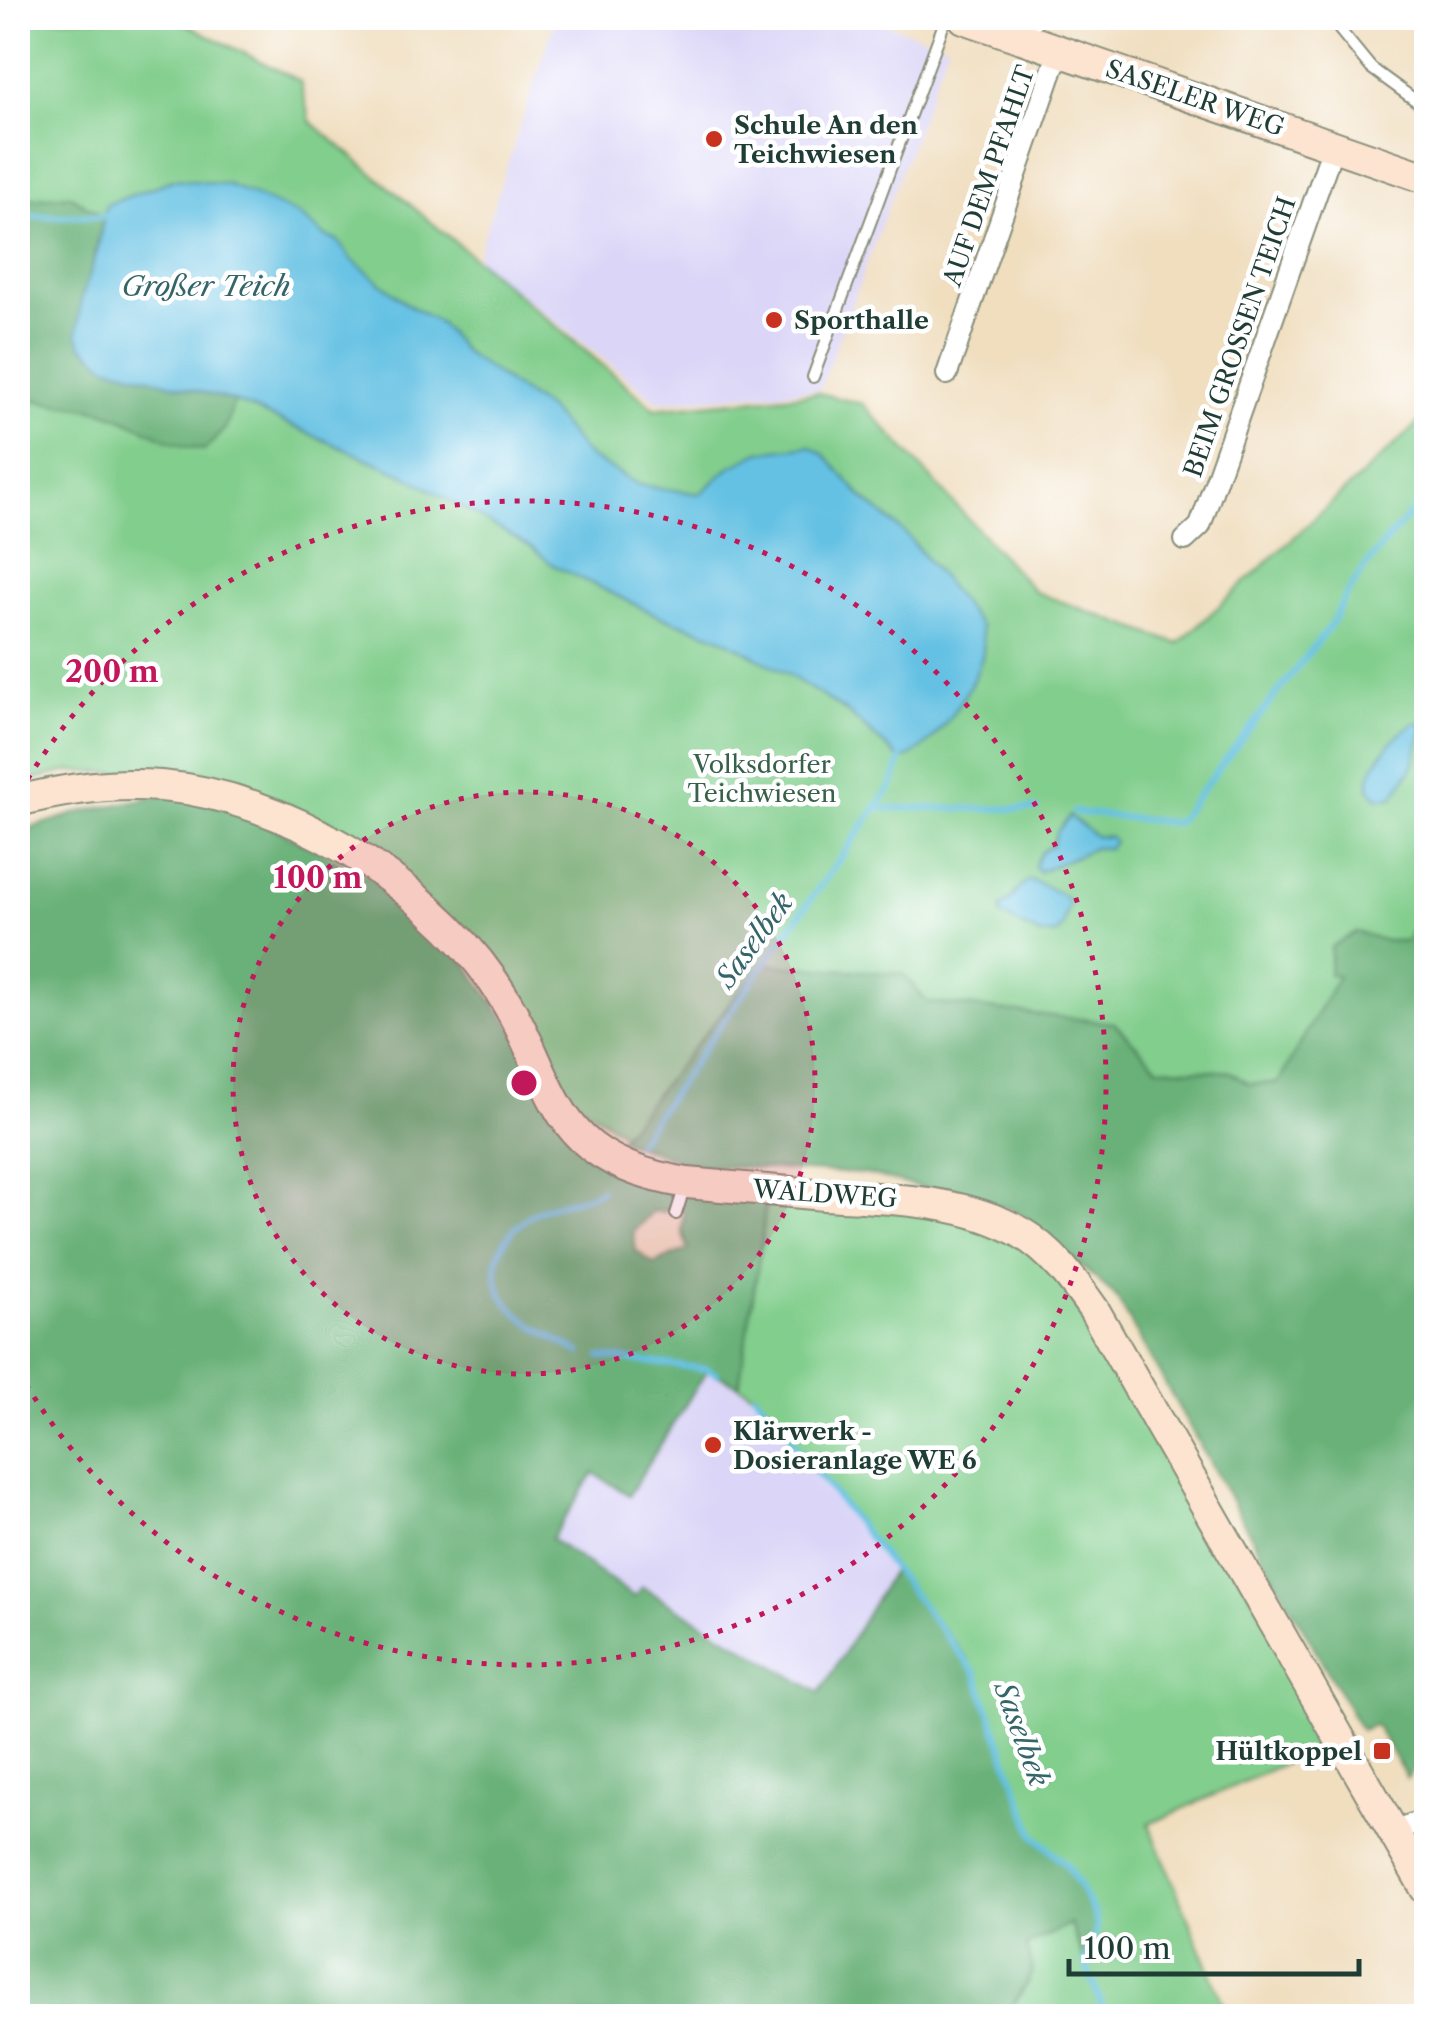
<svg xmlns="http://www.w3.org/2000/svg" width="1444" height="2034" font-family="'Libre Caslon Text',serif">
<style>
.built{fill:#dbd6f7}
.green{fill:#82ce8d;stroke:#508660;stroke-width:2.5}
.forest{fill:#69b178;stroke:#447756;stroke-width:2.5;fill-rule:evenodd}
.water{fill:#65c1e3;stroke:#427f8c;stroke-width:2.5}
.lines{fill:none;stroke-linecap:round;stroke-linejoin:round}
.stream{stroke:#65c1e3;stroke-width:6}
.lane-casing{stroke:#888e7a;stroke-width:14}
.street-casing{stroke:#888e7a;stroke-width:24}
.secondary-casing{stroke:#888e7a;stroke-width:34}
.lane{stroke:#fff;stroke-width:10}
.street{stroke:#fff;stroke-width:20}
.secondary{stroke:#fde4d1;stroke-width:30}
.ring{fill:none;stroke:#c2185b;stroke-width:5;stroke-dasharray:5 10}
.poi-dot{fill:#c8321e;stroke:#fff;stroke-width:4}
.labels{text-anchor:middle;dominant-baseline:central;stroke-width:9;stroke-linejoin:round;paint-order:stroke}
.street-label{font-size:25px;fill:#1f3d34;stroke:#fff}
.poi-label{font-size:25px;font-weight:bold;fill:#1f3d34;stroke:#fff;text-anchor:start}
.park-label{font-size:25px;fill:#38614a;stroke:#fff}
.water-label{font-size:28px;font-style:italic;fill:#346569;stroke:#fff}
.centre{fill:#c2185b;stroke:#fff;stroke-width:5}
.ring-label{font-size:30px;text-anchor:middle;font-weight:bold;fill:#c2185b;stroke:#fff;stroke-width:9;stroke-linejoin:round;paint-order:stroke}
</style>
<rect width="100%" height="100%" fill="#fff"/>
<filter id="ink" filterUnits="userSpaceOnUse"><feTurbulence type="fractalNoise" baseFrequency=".01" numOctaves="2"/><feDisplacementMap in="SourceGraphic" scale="20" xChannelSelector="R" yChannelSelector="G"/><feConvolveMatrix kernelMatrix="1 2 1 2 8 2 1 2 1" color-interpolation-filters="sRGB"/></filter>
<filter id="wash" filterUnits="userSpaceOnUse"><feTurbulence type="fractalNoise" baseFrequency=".0048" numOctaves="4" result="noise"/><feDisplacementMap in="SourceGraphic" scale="40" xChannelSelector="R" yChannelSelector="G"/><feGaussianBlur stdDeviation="2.25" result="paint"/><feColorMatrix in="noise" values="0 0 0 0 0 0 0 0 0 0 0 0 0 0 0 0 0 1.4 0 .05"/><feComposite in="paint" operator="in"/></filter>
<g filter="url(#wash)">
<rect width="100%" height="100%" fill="#f0debf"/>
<path class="built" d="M556,18H867L948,45L820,389L658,402L476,259Z
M707,1369L755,1394L894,1568L820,1693L642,1587L634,1597L551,1539L594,1472L629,1494Z"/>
<path class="green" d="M18,18H174L300,81L310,121L655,409L818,393L863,404L1035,592L1178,644L1426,416V906L1406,941L1278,1083L1249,1084L1230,1072L1158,1067L1114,1023L714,1156L623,1133L572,1099L502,977L375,852L281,801L198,776L70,771L18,783Z
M767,1190L916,1201L1040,1246L1339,1739L1149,1824L1228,2016H1007L1029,1981L1027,1945L1071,1924L1084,1960L1096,1932L1095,1915L1068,1866L1034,1835L982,1688L968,1660L755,1395L739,1385L762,1239Z"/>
<path class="forest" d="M69,195L104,216L78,324L81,345L108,366L234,401L226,427L205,450C169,447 144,425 110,414C79,403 47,406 18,395V200Z
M186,790L208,794L424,905L603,1154L767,1190L762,1239L739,1385L707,1370L629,1495L594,1473L551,1539L634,1597L642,1587L820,1693L894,1568L976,1673L1034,1835L1068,1866L1095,1915L1097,1927L1085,1963L1071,1924L1027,1945L1033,1971L1007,2016H18V832L81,812ZM672,1207L684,1211L682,1231L688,1249L654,1264L636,1251L633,1232L653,1211L663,1212Z
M1426,906V1751L1407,1778L1375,1724L1361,1730L1115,1295L1015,1210L865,1174L691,1165L619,1139L762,964L903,974L927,1002L1114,1023L1158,1067L1230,1072L1249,1084L1278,1083L1338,976L1329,974L1331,947L1357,932L1386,941H1406Z"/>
<path class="water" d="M175,179L229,185L297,214L325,236L338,241L351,259L407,304L440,323L464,352L550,411L588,456L639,485L700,494L730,467L760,452L810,446L825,455L862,497L907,535L980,626C982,636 985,646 982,657C974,688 932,752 901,760L847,712L786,673L720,637L659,616L553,565L531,547L403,474L234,401L107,366L81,345L77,334L81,300L97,252L106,205Z
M1418,722L1423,725V730L1412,768L1393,797L1378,798L1369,788C1367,767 1398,729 1418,722Z
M1070,816L1095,836L1111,837L1114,842L1109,848H1094L1039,872L1035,867C1036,857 1043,849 1052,846L1056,833Z
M1029,880C1039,883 1063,894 1069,901L1063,926L1057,934L1040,935L1001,915V907C1014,900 1017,887 1029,880Z"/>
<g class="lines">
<path class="stream" d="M18,216H104
M878,808L1037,809
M1074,812L1176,823L1332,623C1354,573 1391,536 1426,496
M637,1142L892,786L901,760
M580,1353C559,1340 532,1328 514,1310C480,1277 499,1234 534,1213C555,1201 580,1202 601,1190
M601,1357L707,1369L717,1374
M755,1394L976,1674L1034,1835L1068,1866L1095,1915L1097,1927L1085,1963L1106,2016"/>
</g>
</g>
<g filter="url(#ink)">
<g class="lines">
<defs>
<path id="lane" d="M1330,18L1371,68L1426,108
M1027,34L1041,18
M813,377L946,18
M676,1214L685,1186
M1421,2016L1426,2012"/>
<path id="street" d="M947,374L1059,51
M1185,540L1200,526L1334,144
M1393,1831L1426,1819"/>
<path id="secondary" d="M964,18L1426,178
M18,801C64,789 112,782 161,786C283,796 424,881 493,981C561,1080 539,1159 687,1183C733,1187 779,1191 825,1195C889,1199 963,1199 1020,1232C1052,1251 1073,1280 1094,1310L1426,1889"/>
</defs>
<use href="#lane" class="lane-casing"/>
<use href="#street" class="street-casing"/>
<use href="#secondary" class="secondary-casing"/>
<use href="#lane" class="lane"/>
<use href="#street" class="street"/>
<use href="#secondary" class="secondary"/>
</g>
</g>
<circle cx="524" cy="1083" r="291" fill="#c2185b" fill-opacity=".12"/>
<g class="ring">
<circle cx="524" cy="1083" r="291"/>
<path d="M20 792A582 582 0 1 1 20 1374"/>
</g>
<g class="poi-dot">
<circle cx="714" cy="139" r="10"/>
<circle cx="774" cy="320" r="10"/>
<circle cx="713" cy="1445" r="10"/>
<rect x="1372" y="1741" width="20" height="20" rx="5"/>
</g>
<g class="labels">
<g class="street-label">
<text transform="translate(1195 98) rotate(19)">SASELER WEG</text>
<text transform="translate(989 176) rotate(-71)">AUF DEM PFAHLT</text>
<text transform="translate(1240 337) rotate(-71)">BEIM GROSSEN TEICH</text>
<text transform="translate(825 1194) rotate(4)">WALDWEG</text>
</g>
<g class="poi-label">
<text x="734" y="125">Schule An den<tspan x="734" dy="29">Teichwiesen</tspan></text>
<text x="794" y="320">Sporthalle</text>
<text x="733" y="1431">Klärwerk -<tspan x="733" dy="29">Dosieranlage WE 6</tspan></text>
<text x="1362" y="1751" text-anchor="end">Hültkoppel</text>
</g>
<g class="park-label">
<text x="762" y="764">Volksdorfer<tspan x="762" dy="29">Teichwiesen</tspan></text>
</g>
<g class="water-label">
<text x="206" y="286">Großer Teich</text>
<text transform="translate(754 940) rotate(-54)">Saselbek</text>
<text transform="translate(1022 1734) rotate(70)">Saselbek</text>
</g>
</g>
<circle cx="524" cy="1083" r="15" class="centre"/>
<g class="ring-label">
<text x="112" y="682">200 m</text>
<text x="318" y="888">100 m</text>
</g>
<rect width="1444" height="2034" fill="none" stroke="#fff" stroke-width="60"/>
<path d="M1069 1959v15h290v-15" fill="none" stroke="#1f3d34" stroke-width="5"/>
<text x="1084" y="1959" font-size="30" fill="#1f3d34" stroke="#ffffff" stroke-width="8" paint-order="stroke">100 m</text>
</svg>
